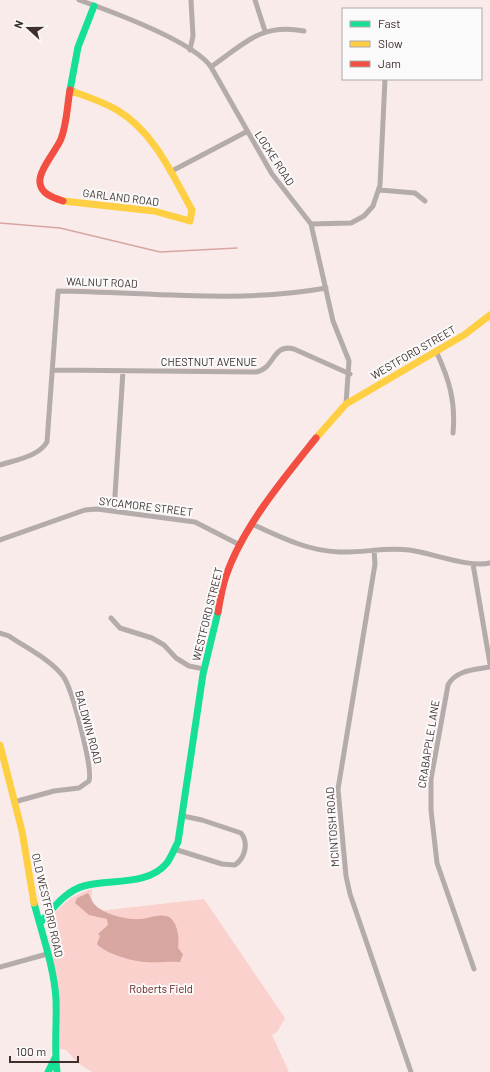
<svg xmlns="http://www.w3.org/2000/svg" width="490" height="1072" font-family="Barlow,sans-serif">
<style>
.green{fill:#fad1cc}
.water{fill:#d7a6a1}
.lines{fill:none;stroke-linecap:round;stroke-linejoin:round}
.stream{stroke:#d7a6a1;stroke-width:1.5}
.street{stroke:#b4acab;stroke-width:5}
.fast{stroke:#16e098;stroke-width:7}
.slow{stroke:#ffcf43;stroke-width:7}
.jam{stroke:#f24e42;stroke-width:7}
.labels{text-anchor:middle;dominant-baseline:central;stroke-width:4;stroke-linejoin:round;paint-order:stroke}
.street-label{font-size:11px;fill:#3f302e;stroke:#fafafa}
.park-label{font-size:11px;fill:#631615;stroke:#fafafa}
</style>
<rect width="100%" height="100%" fill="#f9ebe9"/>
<path class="green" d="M92,889L91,912L204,899L285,1018L277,1032L272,1035L289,1072H92L79,1064L66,1050L59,1049C59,1029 60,1008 58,988C57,971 50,956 49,940C46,912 69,896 92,889Z"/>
<path class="water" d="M88,893C90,896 92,901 94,904C104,915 127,920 141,919C149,918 158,914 166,916C177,918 180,938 178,948L183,954L180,962C169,961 158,963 146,962C134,962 104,953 97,944L100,936L98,934L108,925L107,919L89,915L75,903L77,898Z"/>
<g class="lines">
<path class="stream" d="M0,223L60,228L160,252L237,248"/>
<path class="street" d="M79,0C110,11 193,41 211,67L272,174L311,224L333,321L349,361L346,404
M255,0L265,31
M190,50L193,36L191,0
M211,67C244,44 260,23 304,31
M170,172L246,132
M380,190L415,193L425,201
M311,224L351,223L364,216L373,206L380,185L385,79
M436,351C449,379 456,401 453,433
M53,370L256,372C275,369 272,343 294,349L350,374
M0,465C15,460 38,457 47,442L58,291C147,292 238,304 326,288
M114,511L123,371
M252,524C280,537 308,551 339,552C363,553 385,547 409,550C432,553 469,568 490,563
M0,540L85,510L97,509L195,522L240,545
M374,550L375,564L338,789L346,876L350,894L411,1072
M473,564L490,664
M111,618L120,628L152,638L164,645L176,658L189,666L204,669
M0,633L9,636C26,648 50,659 63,676C72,688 93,768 89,781L79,788L54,791L14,802
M174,849L222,864L235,865C245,858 249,843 241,833L202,820L183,816
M0,967L47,954
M474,969L437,863L431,810V779L448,685C456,670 474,670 490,667"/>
<path class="fast" d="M74,92L70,90L78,47L94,6
M34,903C42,934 54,967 56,999C57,1023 54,1048 57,1072
M40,923C53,909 65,891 84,886C110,879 147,886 166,864C171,858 174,849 178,842L203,674L218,612
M48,1072L55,1058"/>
<path class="slow" d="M63,201L154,211L190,221L192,210C172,174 154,132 117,110C103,102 89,97 74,92
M316,438L346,404L464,335L490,315
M0,745L22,831L34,903"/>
<path class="jam" d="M63,201C54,198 41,194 40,183C38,171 56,151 61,139C67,124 67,106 70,90
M218,612C220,600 222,588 226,576C242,528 284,478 316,438"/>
</g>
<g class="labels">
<g class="street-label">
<text transform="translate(275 158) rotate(57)">LOCKE ROAD</text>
<text transform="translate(121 197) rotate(7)">GARLAND ROAD</text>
<text transform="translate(102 282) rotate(2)">WALNUT ROAD</text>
<text transform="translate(413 352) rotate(-30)">WESTFORD STREET</text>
<text x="209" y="361">CHESTNUT AVENUE</text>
<text transform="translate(146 506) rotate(7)">SYCAMORE STREET</text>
<text transform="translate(207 614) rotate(-76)">WESTFORD STREET</text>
<text transform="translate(89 727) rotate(75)">BALDWIN ROAD</text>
<text transform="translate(428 744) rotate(-81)">CRABAPPLE LANE</text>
<text transform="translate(332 827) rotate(-94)">MCINTOSH ROAD</text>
<text transform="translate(48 905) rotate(77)">OLD WESTFORD ROAD</text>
</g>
<g class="park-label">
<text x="161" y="988">Roberts Field</text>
</g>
</g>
<rect x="342" y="8" width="140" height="72" fill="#fafafa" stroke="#afa9a8"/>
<rect x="350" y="21" width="20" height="6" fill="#16e098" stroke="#afa9a8"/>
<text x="378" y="28" font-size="12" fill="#3f302e">Fast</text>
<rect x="350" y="41" width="20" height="6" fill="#ffcf43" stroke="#afa9a8"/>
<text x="378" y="48" font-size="12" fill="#3f302e">Slow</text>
<rect x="350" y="61" width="20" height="6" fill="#f24e42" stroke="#afa9a8"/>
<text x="378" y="68" font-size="12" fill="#3f302e">Jam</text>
<g transform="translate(28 28) rotate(291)" stroke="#fafafa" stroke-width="3" paint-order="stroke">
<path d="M0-3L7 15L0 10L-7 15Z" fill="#3f302e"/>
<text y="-6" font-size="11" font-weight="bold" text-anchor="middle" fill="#3f302e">N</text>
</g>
<path d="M10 1056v6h68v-6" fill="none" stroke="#3f302e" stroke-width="2"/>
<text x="16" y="1056" font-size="12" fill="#3f302e" stroke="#fafafa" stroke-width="3" paint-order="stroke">100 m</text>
</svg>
